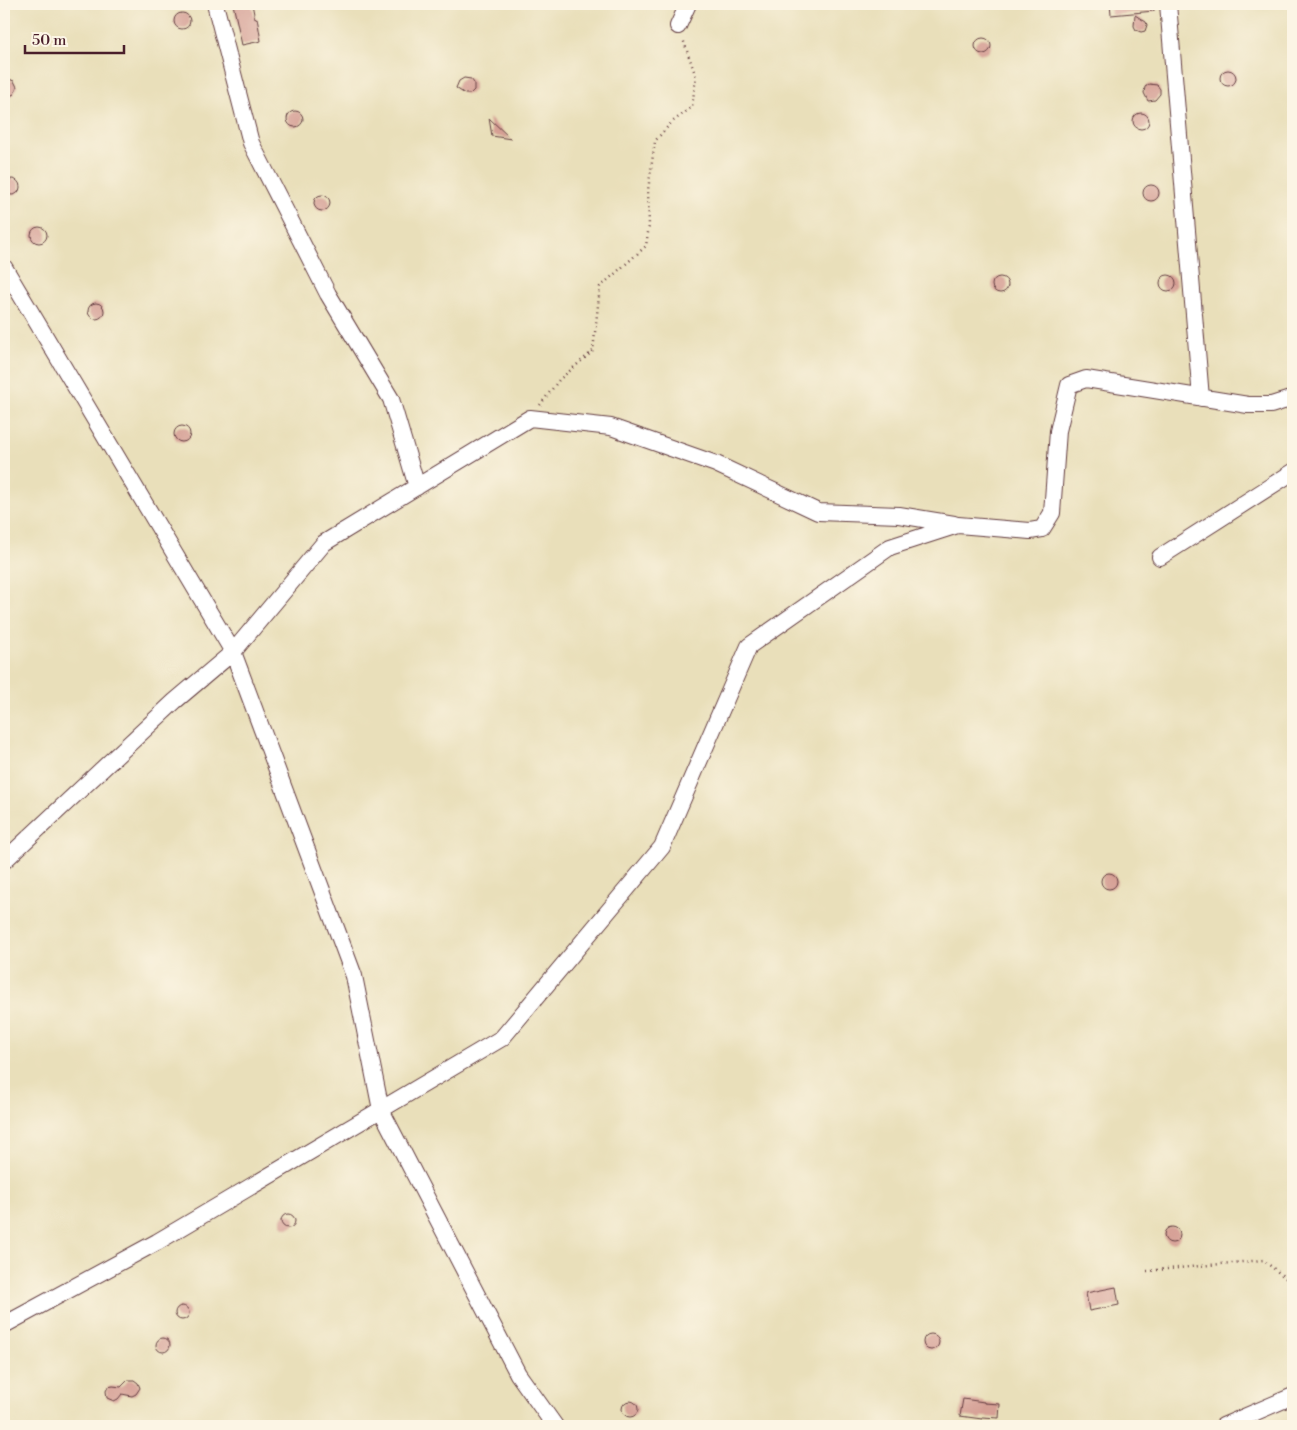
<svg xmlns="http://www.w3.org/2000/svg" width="1297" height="1430" font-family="'Libre Bodoni',serif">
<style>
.building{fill:#d59f94}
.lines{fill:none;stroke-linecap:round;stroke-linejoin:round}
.minor-casing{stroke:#623c40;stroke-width:18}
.path{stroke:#623c40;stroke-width:2.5;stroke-dasharray:1 4;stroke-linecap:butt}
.minor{stroke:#fff;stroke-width:16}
</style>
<rect width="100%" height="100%" fill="#fcf5e5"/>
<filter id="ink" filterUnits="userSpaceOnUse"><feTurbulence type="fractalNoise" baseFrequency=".02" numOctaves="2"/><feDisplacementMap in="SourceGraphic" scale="10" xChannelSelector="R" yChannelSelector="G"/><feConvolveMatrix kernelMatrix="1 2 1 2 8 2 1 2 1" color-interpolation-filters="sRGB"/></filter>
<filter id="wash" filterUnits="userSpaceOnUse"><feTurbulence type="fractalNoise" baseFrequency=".0096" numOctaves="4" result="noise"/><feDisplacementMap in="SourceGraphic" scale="20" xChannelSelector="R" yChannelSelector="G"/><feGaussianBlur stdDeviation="1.12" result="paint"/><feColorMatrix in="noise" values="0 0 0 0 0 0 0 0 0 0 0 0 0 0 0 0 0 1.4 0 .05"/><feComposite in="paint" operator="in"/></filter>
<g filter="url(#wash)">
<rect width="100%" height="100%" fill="#e9dfba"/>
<g id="blocks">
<path class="building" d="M233,4H252L255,19L257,18L261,41L242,45Z
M1110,4H1153L1154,11L1111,15Z
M174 21a8 8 0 1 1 16 0a8 8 0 1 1-16 0Z
M1135,15L1146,22L1147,25L1145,31L1141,32L1136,30L1134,26Z
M975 46a8 8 0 1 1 16 0a8 8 0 1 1-16 0Z
M1220 78a8 8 0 1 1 16 0a8 8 0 1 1-16 0Z
M464,78L471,79L474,83V90L470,94H465L456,88L459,81Z
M9,79L14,81L17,87L14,94L10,96L4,95V80Z
M1149,84L1157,85L1160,89V94L1155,100L1148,101L1144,93L1145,87Z
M287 119a8 8 0 1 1 16 0a8 8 0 1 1-16 0Z
M1133 121a8 8 0 1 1 16 0a8 8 0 1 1-16 0Z
M489,118L511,139L492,136Z
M4 187a8 8 0 1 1 16 0a8 8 0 1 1-16 0Z
M1143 193a8 8 0 1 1 16 0a8 8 0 1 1-16 0Z
M314 203a8 8 0 1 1 16 0a8 8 0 1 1-16 0Z
M31 235a8 8 0 1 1 16 0a8 8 0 1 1-16 0Z
M1160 283a8 8 0 1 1 16 0a8 8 0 1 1-16 0Z
M992 285a8 8 0 1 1 16 0a8 8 0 1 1-16 0Z
M88 311a8 8 0 1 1 16 0a8 8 0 1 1-16 0Z
M174 434a8 8 0 1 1 16 0a8 8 0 1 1-16 0Z
M1101 881a8 8 0 1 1 16 0a8 8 0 1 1-16 0Z
M281 1221a7 7 0 1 1 14 0a7 7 0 1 1-14 0Z
M1164 1235a8 8 0 1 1 16 0a8 8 0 1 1-16 0Z
M1116,1287L1119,1305L1089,1311L1086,1293Z
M175 1313a7 7 0 1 1 14 0a7 7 0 1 1-14 0Z
M923 1342a8 8 0 1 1 16 0a8 8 0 1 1-16 0Z
M156 1345a7 7 0 1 1 14 0a7 7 0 1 1-14 0Z
M128,1380H134L138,1383L140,1388L136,1394L132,1396L122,1394L118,1399L114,1401L107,1398L106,1391L108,1387L113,1386L121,1387Z
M963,1399L984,1402V1403L1000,1404L999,1418L982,1417V1419L960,1416Z
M622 1409a8 8 0 1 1 16 0a8 8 0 1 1-16 0Z"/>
</g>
</g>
<g filter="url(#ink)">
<use href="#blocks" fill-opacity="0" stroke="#623c40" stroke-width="1"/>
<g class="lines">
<defs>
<path id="minor" d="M215,4L251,143L328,294L391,399L417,487
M1168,4L1201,398
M678,26L688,4
M4,267L233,652L354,976L381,1110L518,1374L555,1426
M1160,557L1293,472
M4,861L175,701L233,652L324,543L530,418L611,427L716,464L818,512L899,515L954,524
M4,1325L157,1242L502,1038L662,847L749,646L890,547L958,525L1030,531L1042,529L1052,513L1058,431L1069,385L1086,379L1248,405H1271L1293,398
M1223,1426L1293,1396"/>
</defs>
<use href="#minor" class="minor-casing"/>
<path class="path" d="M540,405L559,380L593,351L600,287L646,246L649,226L648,190L655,141L672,122L692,107L696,77L683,39
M1147,1271L1263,1260L1293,1284"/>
<use href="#minor" class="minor"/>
</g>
</g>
<rect width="1297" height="1430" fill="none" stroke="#fcf5e5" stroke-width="20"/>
<path d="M25 45v8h99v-8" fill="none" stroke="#4a1f2b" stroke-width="2.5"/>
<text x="32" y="45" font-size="15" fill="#4a1f2b" stroke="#fcf5e5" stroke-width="4" paint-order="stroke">50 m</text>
</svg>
